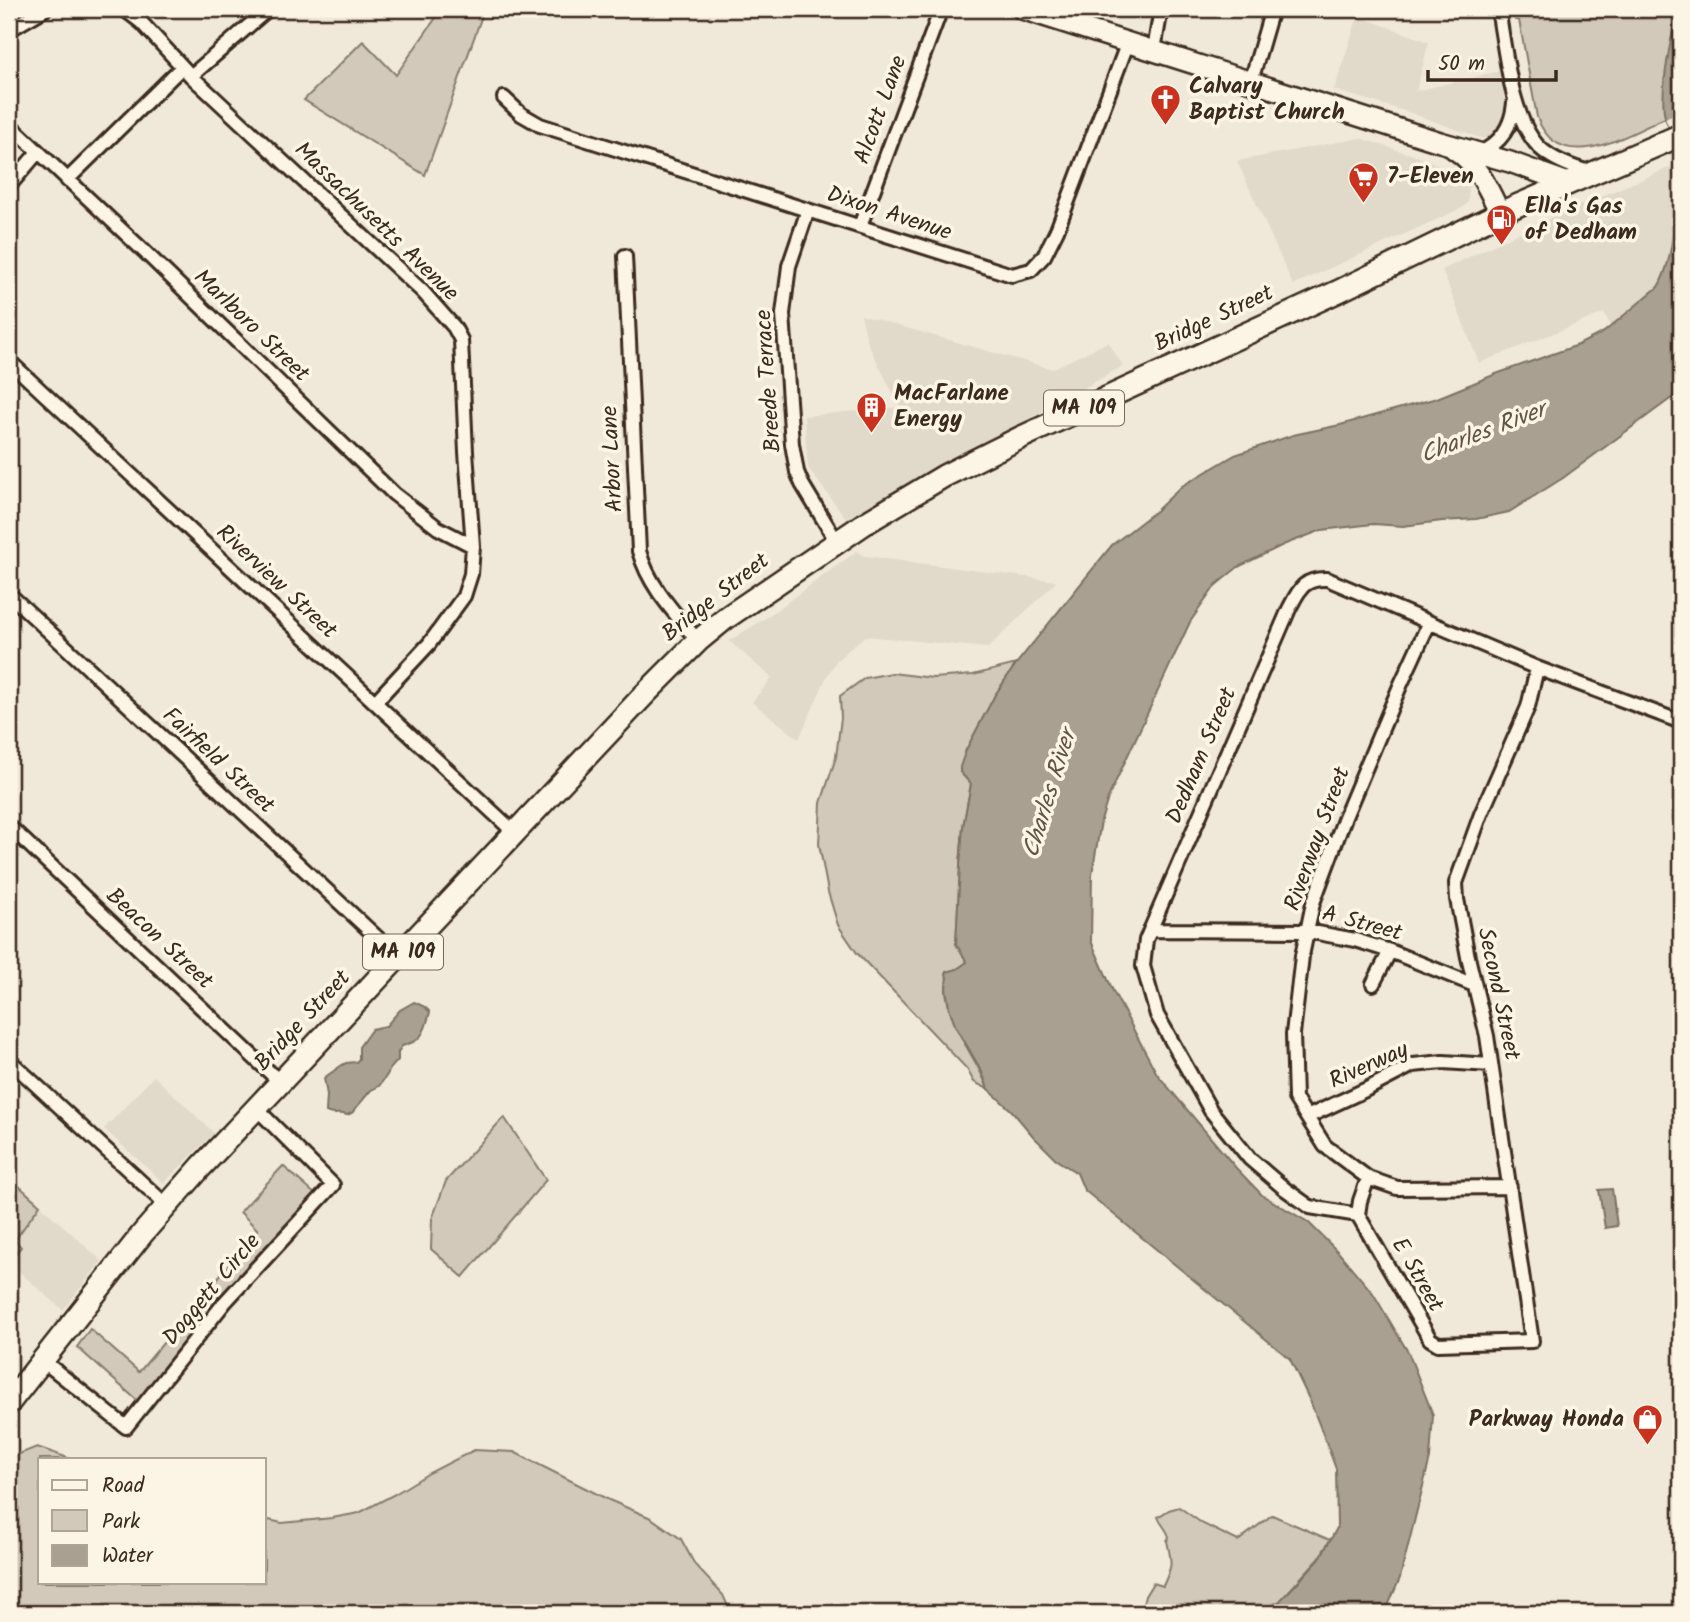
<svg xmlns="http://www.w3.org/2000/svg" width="1690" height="1622" font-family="Kalam,sans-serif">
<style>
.built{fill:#e1d9c9}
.green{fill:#d2c9ba;stroke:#867a6c;stroke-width:2}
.water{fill:#aaa091;stroke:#7e7163;stroke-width:2}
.pier{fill:#f0e9d9}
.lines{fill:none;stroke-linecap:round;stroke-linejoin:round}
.minor-casing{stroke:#3b2a1e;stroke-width:18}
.secondary-casing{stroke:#3b2a1e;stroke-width:24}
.primary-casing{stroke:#3b2a1e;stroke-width:26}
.minor{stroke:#fcf5e5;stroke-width:12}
.secondary{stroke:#fcf5e5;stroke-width:19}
.primary{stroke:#fcf5e5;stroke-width:21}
.labels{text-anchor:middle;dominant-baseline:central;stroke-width:7;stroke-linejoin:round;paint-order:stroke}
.shield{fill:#fcf5e5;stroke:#75675a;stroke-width:2}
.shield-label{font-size:21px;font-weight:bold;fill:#3b2a1e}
.poi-label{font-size:23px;font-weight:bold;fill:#3b2a1e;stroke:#fcf5e5;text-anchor:start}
.street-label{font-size:23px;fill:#3b2a1e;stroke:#fcf5e5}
.water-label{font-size:24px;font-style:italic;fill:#625346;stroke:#fcf5e5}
</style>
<rect width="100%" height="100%" fill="#f0e9d9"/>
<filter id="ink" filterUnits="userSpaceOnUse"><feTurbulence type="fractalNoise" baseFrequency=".0143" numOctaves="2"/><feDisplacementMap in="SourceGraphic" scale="14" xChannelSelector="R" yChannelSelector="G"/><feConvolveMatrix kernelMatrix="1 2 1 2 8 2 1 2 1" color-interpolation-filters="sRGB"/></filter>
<g filter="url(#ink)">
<path class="built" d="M1358,16L1429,42L1416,91L1500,71L1505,105V117L1503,124L1498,132L1491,138H1481L1408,112L1334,90Z
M1360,138L1419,157L1461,174L1469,185L1468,202L1462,208L1293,285L1237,161Z
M1681,163V230H1674L1663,277L1658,287L1611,326L1604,313L1479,363L1442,270L1556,215Z
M861,315L1052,369L1108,342L1123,366L848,521L808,468L804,416L900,407L868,344Z
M857,551L864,556L1057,581L988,648L865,636L837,660L827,676L799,739L752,702L772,678L729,641L767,617Z
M154,1076L214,1133L164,1183L104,1129Z
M40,1205L102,1261L63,1310L9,1263L21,1247L15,1241Z"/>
<path class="green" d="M442,9L484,10L425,175L304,100L363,41L396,75Z
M1513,9H1678C1670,44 1663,81 1665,118C1627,135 1559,178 1537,117L1519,20H1515Z
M1016,664L995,695L966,750L960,772L971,784L963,827L960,866L956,944L968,963L957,969L946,972C948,978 946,982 946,988C946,1000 951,1014 955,1025C965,1047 980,1066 988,1089L974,1082L967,1069L857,953L838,925L828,892L819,844L821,803L836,757L841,718L840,696L865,678L892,673L933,678L973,675Z
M504,1117L546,1180L463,1277L431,1249L432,1219L446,1181Z
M283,1166L317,1196L139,1402L77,1347L90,1329L139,1372L258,1230L240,1212Z
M9,1177L40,1205L15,1240L21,1247L9,1261Z
M37,1447L71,1459H40V1582H264V1519L282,1523L332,1518L359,1513L395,1494L429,1473L474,1450L514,1452L609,1500L651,1518L681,1539L695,1565L723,1595L731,1613H9V1458Z
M1179,1507L1203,1524L1238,1541L1272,1515L1330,1540L1319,1558L1279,1602L1255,1613H1141L1145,1596L1153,1583L1163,1586C1173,1564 1172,1564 1167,1541L1169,1537C1167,1529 1161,1525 1158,1517L1169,1510Z"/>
<path class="water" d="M1678,9H1681V152C1676,141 1668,129 1665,117C1659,93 1672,34 1678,9Z
M1681,228V391L1563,478L1509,512L1476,519L1442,521L1403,526L1373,524L1322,530L1283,545L1238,567L1216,585L1190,622L1108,798L1101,821L1092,874L1091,941L1113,991L1157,1074L1236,1168L1262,1195L1308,1222L1339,1253L1373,1293L1408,1352L1433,1415L1430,1458L1400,1578L1385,1613H1255L1279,1602L1299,1581L1320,1558L1337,1528L1336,1469L1326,1442L1310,1401L1290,1359L1084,1190L1077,1173L1058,1161L1033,1136L1012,1111L988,1089L982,1072L955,1025L949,1007L946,989L947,978L946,972L957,969L967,962L956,944L960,866L963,827L971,784L960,772V767L966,750L995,695L1016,664L1112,545L1157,510L1182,486L1235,455L1293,435L1340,425L1437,398L1496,374L1578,345L1604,332L1658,287C1668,270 1671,249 1674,229Z
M414,1002L425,1007L430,1012C427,1022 424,1038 413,1042C409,1044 405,1045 402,1046L398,1052V1060L390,1069L387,1075L379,1086L371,1090L352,1113L347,1115C340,1112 333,1116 326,1112L327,1095L324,1078L342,1065L346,1063L356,1062L359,1059V1047L372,1029L386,1026L400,1010Z
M1612,1189L1617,1226L1605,1228L1599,1190Z"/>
<path class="pier" d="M1681,111V155L1665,118Z"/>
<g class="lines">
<defs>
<path id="minor" d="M124,9L141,22L191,76L423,292L454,327L461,340L466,452L473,546L471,574L464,596L429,644L375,702
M1498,9C1505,47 1511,120 1540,148C1554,161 1574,168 1593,173
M9,30L45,9
M1154,50L1161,9
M191,76L268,9
M1251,81L1272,9
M504,98L521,114L540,125L1012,275L1031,270L1044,256L1057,230L1128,42
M9,124L146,253L394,494L438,528L473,546
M1480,153C1501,143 1512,126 1514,103
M67,180L182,67
M9,186L38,152
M808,210L789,266L783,314L792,444L797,472L802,484L837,542
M860,226L941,9
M625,256L639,551C649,587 675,613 698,641
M9,361L515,833
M9,594L398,957
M1429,623L1400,686L1345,817L1313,903L1302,956L1293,1034L1295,1098L1325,1146L1368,1178L1397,1188L1510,1187
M9,826L280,1082
M1150,930L1307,931L1355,940L1390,951L1474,985
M1373,984L1390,951
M9,1060L166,1205
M1307,1117L1365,1090L1413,1065L1443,1062L1491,1065
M1368,1178L1360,1201L1358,1215L1310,1207L1285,1189L1250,1159L1211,1111L1157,1015L1143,966L1146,940L1289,609C1299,590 1303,578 1327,579L1537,668L1681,722
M1358,1215L1430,1339L1438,1344L1532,1341L1487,1036L1468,957L1457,899L1456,883L1481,814L1528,707L1537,668
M42,1360L126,1427L225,1302L333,1185L256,1108"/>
<path id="secondary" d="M1022,9L1440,142L1510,162L1568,183
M1454,149C1478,164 1488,188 1500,213"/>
<path id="primary" d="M9,1403L143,1233L201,1167L645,694L698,641L726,618L864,524L944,476L1024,436L1339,291L1500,213L1681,135"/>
</defs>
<use href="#minor" class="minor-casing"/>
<use href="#secondary" class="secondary-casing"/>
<use href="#primary" class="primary-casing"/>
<use href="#minor" class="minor"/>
<use href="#secondary" class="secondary"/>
<use href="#primary" class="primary"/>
</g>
</g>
<defs>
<symbol id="church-pin" viewBox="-11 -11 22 30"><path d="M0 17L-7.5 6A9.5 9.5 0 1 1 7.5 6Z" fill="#c8321e" stroke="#fcf5e5"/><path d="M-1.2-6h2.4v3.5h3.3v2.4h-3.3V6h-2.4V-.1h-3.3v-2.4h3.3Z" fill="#fff"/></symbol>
<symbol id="supermarket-pin" viewBox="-11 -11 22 30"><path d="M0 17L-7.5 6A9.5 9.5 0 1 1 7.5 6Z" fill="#c8321e" stroke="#fcf5e5"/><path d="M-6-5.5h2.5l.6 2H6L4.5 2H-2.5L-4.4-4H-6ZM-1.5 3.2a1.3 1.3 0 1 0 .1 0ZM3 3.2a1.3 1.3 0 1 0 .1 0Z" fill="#fff"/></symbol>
<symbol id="fuel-pin" viewBox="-11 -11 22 30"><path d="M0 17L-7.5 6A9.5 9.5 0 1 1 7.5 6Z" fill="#c8321e" stroke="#fcf5e5"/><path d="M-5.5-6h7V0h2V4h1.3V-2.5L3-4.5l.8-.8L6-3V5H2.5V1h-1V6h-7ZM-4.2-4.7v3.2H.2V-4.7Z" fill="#fff"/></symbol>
<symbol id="building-pin" viewBox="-11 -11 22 30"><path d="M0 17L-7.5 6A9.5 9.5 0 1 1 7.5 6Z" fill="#c8321e" stroke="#fcf5e5"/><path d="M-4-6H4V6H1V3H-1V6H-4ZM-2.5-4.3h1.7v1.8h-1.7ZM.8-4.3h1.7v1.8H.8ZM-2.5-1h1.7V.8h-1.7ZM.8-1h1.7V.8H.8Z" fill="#fff"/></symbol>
<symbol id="shop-pin" viewBox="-11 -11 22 30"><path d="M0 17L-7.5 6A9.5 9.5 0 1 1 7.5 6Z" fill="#c8321e" stroke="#fcf5e5"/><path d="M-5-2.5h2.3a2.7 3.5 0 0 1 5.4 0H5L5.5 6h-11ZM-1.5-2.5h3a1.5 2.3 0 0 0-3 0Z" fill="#fff"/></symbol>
</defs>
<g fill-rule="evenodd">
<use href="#church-pin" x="1148" y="82" width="35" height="47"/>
<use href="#supermarket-pin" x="1346" y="160" width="35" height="47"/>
<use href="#fuel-pin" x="1484" y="202" width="35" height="47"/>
<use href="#building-pin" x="854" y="390" width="35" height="47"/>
<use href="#shop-pin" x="1630" y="1402" width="35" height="47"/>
</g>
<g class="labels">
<g class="shield">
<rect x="1044" y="390.5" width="80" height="35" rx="5"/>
<rect x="363" y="934.5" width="80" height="35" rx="5"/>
</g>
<g class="shield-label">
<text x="1084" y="408">MA 109</text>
<text x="403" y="952">MA 109</text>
</g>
<g class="poi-label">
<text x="1189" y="87">Calvary<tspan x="1189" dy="26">Baptist Church</tspan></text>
<text x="1387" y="177">7-Eleven</text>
<text x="1525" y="207">Ella's Gas<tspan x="1525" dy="26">of Dedham</tspan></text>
<text x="894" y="394">MacFarlane<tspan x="894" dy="26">Energy</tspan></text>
<text x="1624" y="1420" text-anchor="end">Parkway Honda</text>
</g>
<g class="street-label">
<text transform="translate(881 110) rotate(-70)">Alcott Lane</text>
<text transform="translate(889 214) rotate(18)">Dixon Avenue</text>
<text transform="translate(376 222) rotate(44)">Massachusetts Avenue</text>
<text transform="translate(1214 319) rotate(-25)">Bridge Street</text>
<text transform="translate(251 326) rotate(44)">Marlboro Street</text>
<text transform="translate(769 381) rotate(-94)">Breede Terrace</text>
<text transform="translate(613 459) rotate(-93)">Arbor Lane</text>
<text transform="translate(276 582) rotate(43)">Riverview Street</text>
<text transform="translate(716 598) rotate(-38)">Bridge Street</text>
<text transform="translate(1202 756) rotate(-67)">Dedham Street</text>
<text transform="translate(218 761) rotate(43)">Fairfield Street</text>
<text transform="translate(1318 839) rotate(-70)">Riverway Street</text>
<text transform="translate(1362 924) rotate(15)">A Street</text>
<text transform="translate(159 939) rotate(43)">Beacon Street</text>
<text transform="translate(1498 994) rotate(78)">Second Street</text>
<text transform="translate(303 1021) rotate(-47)">Bridge Street</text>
<text transform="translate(1369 1066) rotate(-24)">Riverway</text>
<text transform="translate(1417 1275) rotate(60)">E Street</text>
<text transform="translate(212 1290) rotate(-50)">Doggett Circle</text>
</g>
<g class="water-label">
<text transform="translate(1483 433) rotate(-21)">Charles River</text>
<text transform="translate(1050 794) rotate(-73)">Charles River</text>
</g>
</g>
<rect width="1690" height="1622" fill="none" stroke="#fcf5e5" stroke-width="35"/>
<rect x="18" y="18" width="1655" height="1587" fill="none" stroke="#3b2a1e" stroke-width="2.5" filter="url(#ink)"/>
<rect x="38" y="1458" width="228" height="126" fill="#fcf5e5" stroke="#afa495" stroke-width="2"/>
<rect x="52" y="1480" width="35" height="10" fill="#fcf5e5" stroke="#afa495" stroke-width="2"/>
<text x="102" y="1492" font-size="21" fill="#3b2a1e">Road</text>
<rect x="52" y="1510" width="35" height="21" fill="#d2c9ba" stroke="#afa495" stroke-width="2"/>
<text x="102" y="1528" font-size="21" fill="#3b2a1e">Park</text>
<rect x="52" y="1545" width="35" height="21" fill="#aaa091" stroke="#afa495" stroke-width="2"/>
<text x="102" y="1562" font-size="21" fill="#3b2a1e">Water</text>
<path d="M1428 70v10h128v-10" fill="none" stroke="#3b2a1e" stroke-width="3.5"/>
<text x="1438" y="70" font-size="21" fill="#3b2a1e" stroke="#fcf5e5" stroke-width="5" paint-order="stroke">50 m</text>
</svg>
